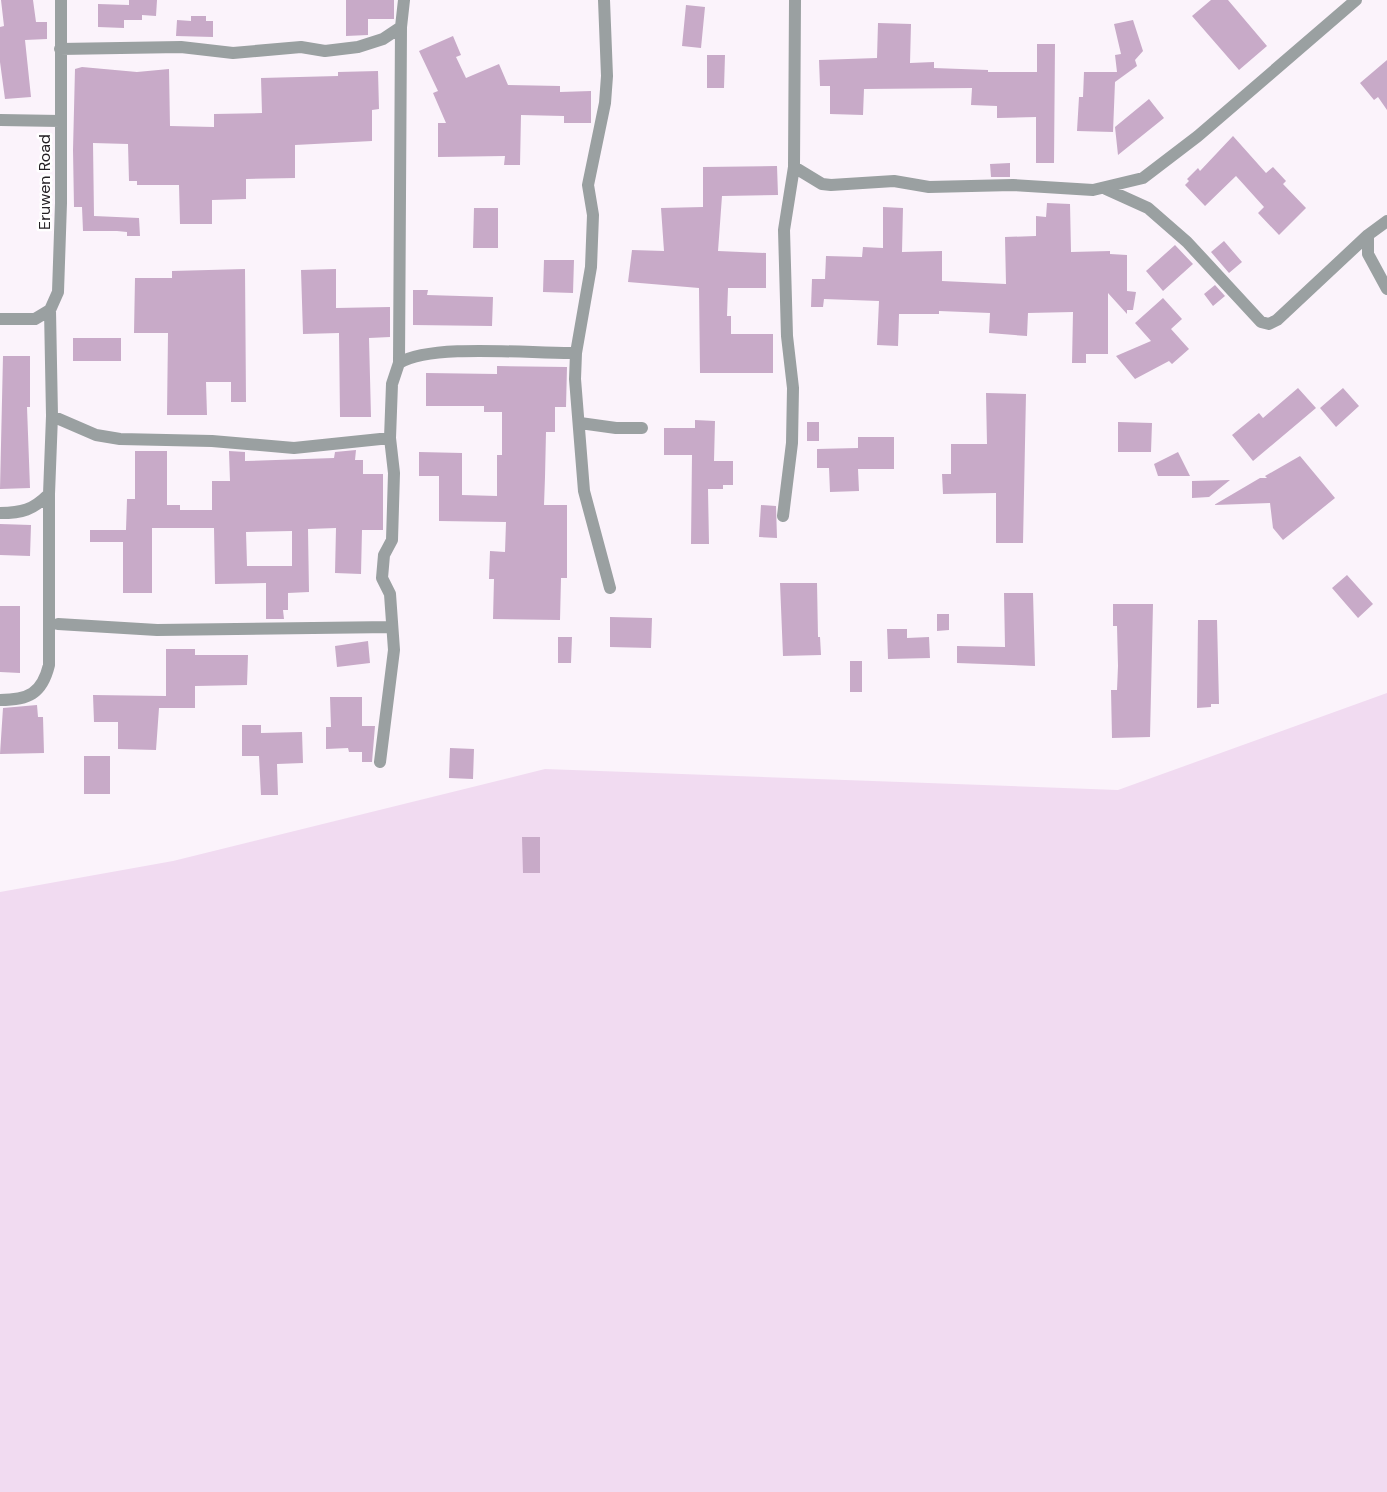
<svg xmlns="http://www.w3.org/2000/svg" width="1387" height="1492" font-family="'DM Sans',sans-serif">
<style>
.green{fill:#f1dbf1}
.building{fill:#c8aac8;fill-rule:evenodd}
.lines{fill:none;stroke-linecap:round;stroke-linejoin:round}
.street{stroke:#9aa0a1;stroke-width:12}
.labels{text-anchor:middle;dominant-baseline:central;stroke-width:5;stroke-linejoin:round;paint-order:stroke}
.street-label{font-size:16px;fill:#242124;stroke:#fff}
</style>
<rect width="100%" height="100%" fill="#fbf3fb"/>
<path class="green" d="M1387,693V1492H0V892L173,861L545,769L1118,790Z"/>
<path class="building" d="M1,0H33L36,22H47V39L25,40L31,97L5,99L0,62V27L4,26Z
M129,0H157L156,16L142,15V20H124V28L98,27V4L129,5Z
M346,0H394V19H368V35L346,36Z
M1211,0H1228L1267,46L1239,70L1192,16Z
M686,5L705,7L701,48L682,46Z
M191,16H206V21H213V37L176,36L177,20L191,21Z
M1133,20L1143,51L1135,60L1137,66L1115,82L1113,132L1077,131L1079,97H1083L1084,72H1117L1115,55L1121,54L1114,24Z
M878,23L911,24L910,63L934,62V68L988,70V72H1037V44H1055L1054,163H1036V117L997,118V106L971,105L972,88L864,89L863,115L830,114V86H820L819,60L877,58Z
M453,36L461,55L456,57L466,78L499,64L508,85L560,86V92L591,91V123H564V116L521,115L520,165H504L505,156L438,157V123H446L433,93L438,91L419,51Z
M707,55H725L724,88H707Z
M1387,60V110L1378,97L1374,100L1360,83Z
M82,67L137,72L169,69L170,126L214,127V114L262,113L261,78L338,76V72L378,71L379,109L372,110V141L295,145V178L246,179V199L212,200V224H180L179,185H137V181H129L128,144L93,143L94,216L139,218L140,236H127V232L117,231H83L82,207H74L73,150L75,69Z
M1149,99L1164,118L1118,155L1115,127Z
M1233,136L1266,173L1273,167L1286,181L1283,184L1306,208L1279,235L1258,213L1264,207L1236,176L1205,206L1185,185L1189,181L1187,179L1198,168L1200,171Z
M1010,163V177H991L990,164Z
M777,166L778,195L722,196L718,251L766,253V288H728L727,316H731V334H773V373H700L699,288L628,282L632,250L664,251L661,208L703,207V167Z
M1047,203L1070,204L1071,252L1110,251V254L1127,255V291L1136,292L1133,310H1127V314L1108,293V354H1086V363H1072L1073,312L1028,313L1027,336L989,333L990,313L939,311V314H899L898,346L877,345L879,301L824,299L823,307H811L812,279H825L826,256L862,257L863,247L883,248V207L903,208L902,252L942,251V281L1006,284L1005,237L1036,236V216L1046,217Z
M474,208H498V248H473Z
M1224,241L1242,262L1229,273L1211,252Z
M1175,245L1193,264L1163,291L1146,271Z
M544,260H574L573,293L543,292Z
M245,269L246,402H231V382H206L207,415H167L168,333H134L135,278H172V271Z
M336,269V308L390,307V337L369,338L371,417H340L339,333L303,334L301,270Z
M1215,285L1225,296L1213,306L1204,294Z
M413,290H428L427,295L493,297L492,326L413,325Z
M1163,298L1182,319L1171,329L1189,349L1172,364L1169,361L1135,379L1116,356L1151,341L1135,323Z
M73,338H121V361H73Z
M3,356H30V407H27L30,488L0,489Z
M497,366L567,367L566,407H555V432H546L545,477L544,505H567V578H561L560,620L493,619L494,579H489L490,551L505,552L506,522L439,521V476H419V452L462,453V495L497,496V455H502V412H484V406H426V373L497,374Z
M1298,388L1316,408L1253,461L1232,435L1259,413L1263,418Z
M1343,388L1359,406L1336,427L1320,408Z
M986,393L1026,394L1023,543H996V493L943,494L942,474H951V444H987Z
M695,420L715,421L714,461H733V485H723V489H708L709,544H691L692,455H664V428H695Z
M807,422H819V441H807Z
M1118,422L1152,423L1151,452H1118Z
M858,437H894V469H858L859,491L830,492L829,468H817V449L858,448Z
M356,450L355,460H363V474H383V530H362L361,574L335,573L336,528L308,529L309,592L288,593V610H283L284,619H266V583L215,584L214,528H152V593H123V542H90V530H126L127,499H135V451H167V505H180V510H212V481H230L229,451L245,452V461L334,458L335,452ZM292,531V566H247L246,532Z
M1178,452L1190,476H1158L1154,464Z
M1300,456L1335,498L1283,540L1273,528L1270,503L1214,505L1260,478H1267L1265,476Z
M1230,480L1209,497L1192,498V481Z
M761,505L776,506L777,538L759,537Z
M0,524L31,525L30,556L0,555Z
M1347,575L1373,604L1358,618L1332,588Z
M780,583H817L818,637H820L821,655L783,656Z
M1004,593H1033L1035,666L957,663V646L1005,647Z
M1113,604H1153L1150,737L1112,738L1111,690H1117L1118,666L1117,626H1113Z
M0,606H20V673L0,672Z
M937,614H949V630L937,631Z
M610,617L652,618L651,648L610,647Z
M1198,620H1217L1219,704H1211V707L1197,708Z
M887,629H907V638L929,637L930,658L888,659Z
M558,637H572L571,663H558Z
M368,641L370,663L337,667L335,646Z
M166,649H195V655H248L247,685L195,686V708H159L156,750L118,749V722H94L93,695L166,696Z
M850,661H862V692H850Z
M330,697H362V726H375L372,762H362V752H349L348,748L326,749V727H331Z
M37,705L38,717H43L44,753L0,754L3,708Z
M242,725H261V733L302,732L303,763L277,764L278,795H261L259,756H242Z
M450,748L474,749L473,779L449,778Z
M84,756H110V794H84Z
M522,837H540V873H523Z"/>
<g class="lines">
<path class="street" d="M60,49L181,47L233,53L301,47L325,51L358,47L383,39L401,27
M0,120L60,121
M794,167L822,184L831,185L894,181L929,187L1013,185L1093,190L1143,178L1198,136L1356,0
M1106,189L1148,208L1187,242L1261,322L1269,324L1277,320L1368,235
M1387,221L1368,235V254L1387,289
M0,319H35L50,310L58,292L61,203V0
M576,353L575,379L584,491L610,588
M399,363C433,343 532,354 576,353L591,267L593,215L588,185L605,103L607,76L604,0
M52,416L96,435L120,439L212,441L294,448L390,438
M580,423L616,428H642
M0,513C22,513 33,510 49,494
M783,516L792,443L793,388L787,336L784,230L794,167L795,0
M58,624L157,630L392,627
M0,700C28,700 42,694 49,665V494L52,416L50,310
M380,762L394,650L390,594L382,578L384,555L392,540L394,473L390,438L392,384L399,363L401,27L404,0"/>
</g>
<g class="labels">
<g class="street-label">
<text transform="translate(44 182) rotate(-90)">Eruwen Road</text>
</g>
</g>
</svg>
